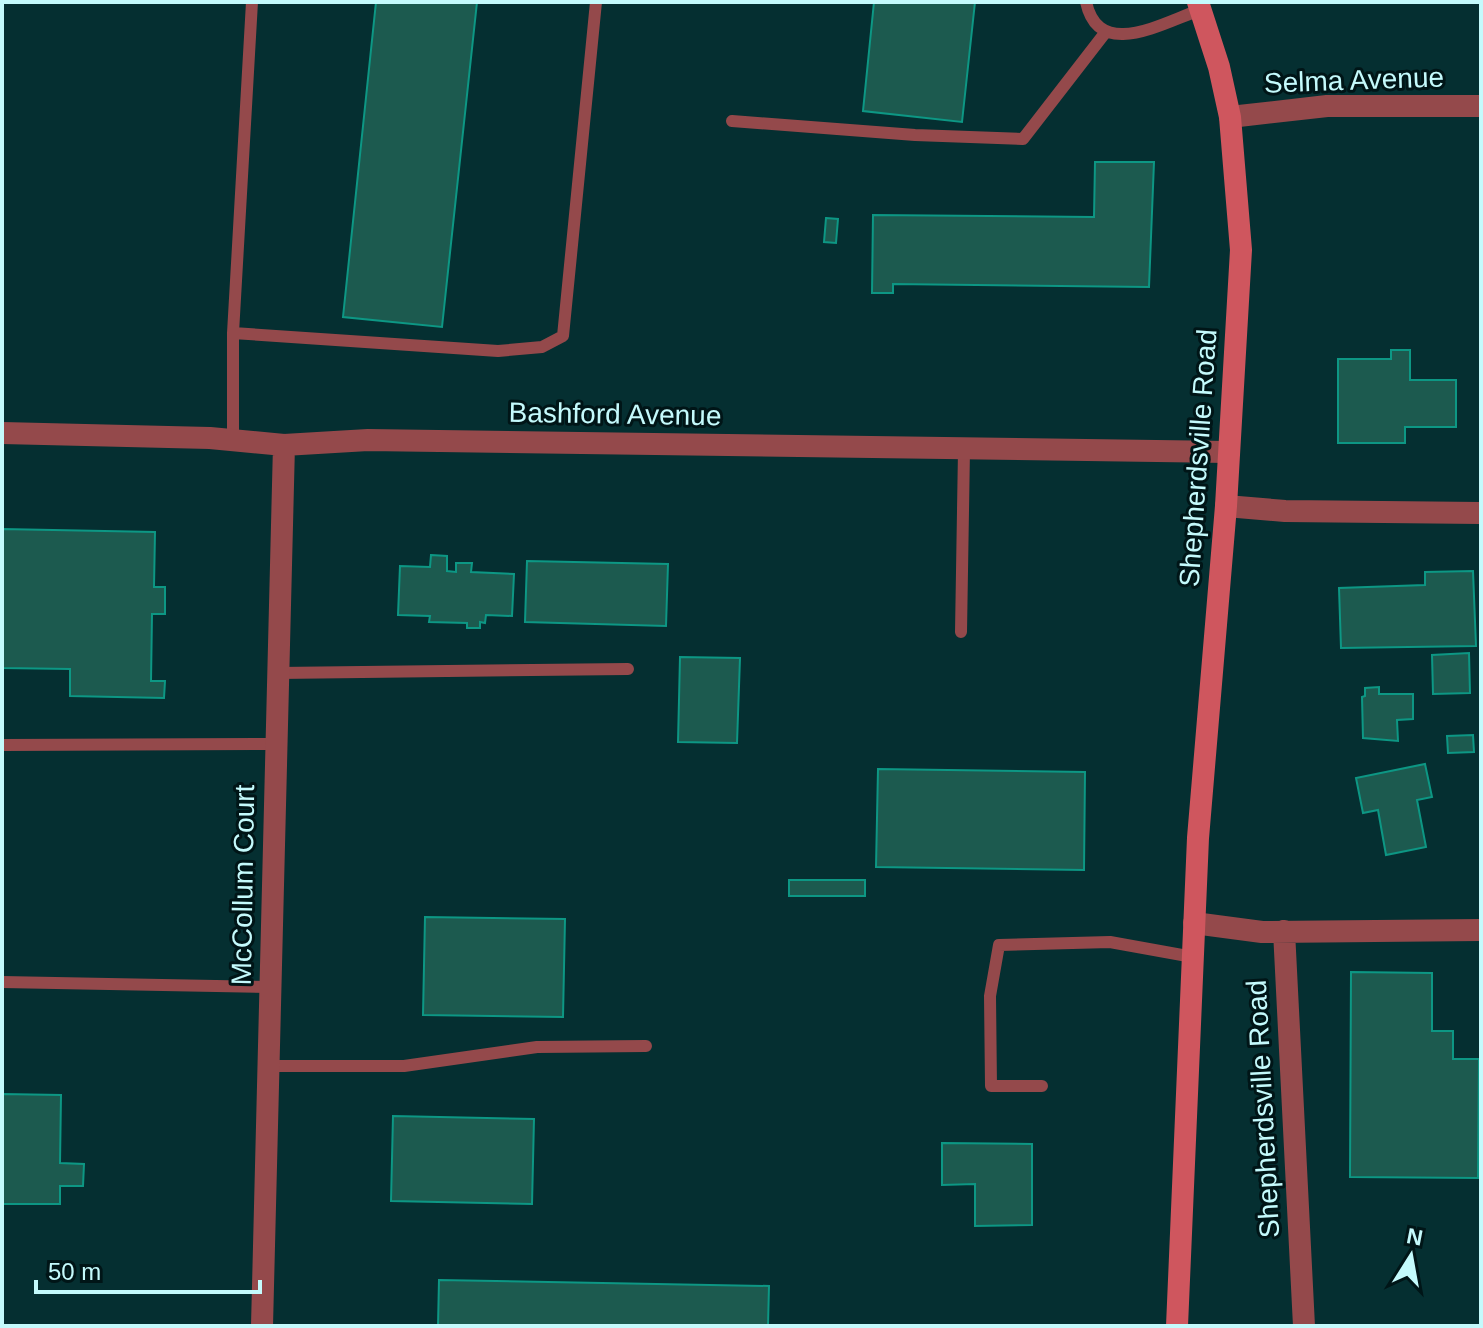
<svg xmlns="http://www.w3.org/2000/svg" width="1483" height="1328" font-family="Arial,sans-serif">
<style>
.building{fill:#1c5a4f;stroke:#0d9784;stroke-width:2}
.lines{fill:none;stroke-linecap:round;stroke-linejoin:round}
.service{stroke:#94494b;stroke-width:12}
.minor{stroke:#94494b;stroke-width:22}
.secondary{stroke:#cf565e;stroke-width:22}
.labels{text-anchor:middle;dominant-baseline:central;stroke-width:6;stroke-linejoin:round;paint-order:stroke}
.street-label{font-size:28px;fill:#c4fafc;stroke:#001517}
</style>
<rect width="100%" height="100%" fill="#052f31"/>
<path class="building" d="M376,2H477L442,327L343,317Z
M874,2H975L962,122L863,111Z
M1095,162H1154L1149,287L893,284V293H872L873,215L1094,217Z
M826,218L838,219L836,243L824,242Z
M1391,350H1410V380H1456V427H1405V443H1338V359H1391Z
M2,529L155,532L154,587H165V614H152L151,681H165L164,698L70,696V669L2,668Z
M431,555L447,556V571L456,572V563H472L471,572L514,574L512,616L486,615L485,623L480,622V628H467V623L429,622L430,616L398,615L400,566L430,567Z
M527,561L668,564L666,626L525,622Z
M1473,571L1476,646L1341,648L1339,588L1425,585V572Z
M1469,653L1470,693L1433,694L1432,655Z
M680,657L740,658L737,743L678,742Z
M1379,687V694H1413V719L1397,720L1398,741L1363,738L1362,697L1365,696V688Z
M1473,735L1474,752L1448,753L1447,736Z
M1425,764L1432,797L1417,800L1426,847L1386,855L1378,810L1363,813L1356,778Z
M878,769L1085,772L1084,870L876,867Z
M789,880H865V896H789Z
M425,917L565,919L563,1017L423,1015Z
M1351,972L1432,973V1031H1453V1059H1479L1478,1178L1350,1177Z
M2,1094L61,1095L60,1163L84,1164L83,1186H60V1204H2Z
M393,1116L534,1119L532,1204L391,1201Z
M942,1143L1032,1144V1225L975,1226V1184L942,1185Z
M439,1280L769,1286L768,1326H438Z"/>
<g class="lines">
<path class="service" d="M1086,2C1099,61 1162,23 1200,10
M732,121L915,135L1023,139L1105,33
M233,333L498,351L542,347L563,336L596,2
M233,439V333L252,2
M961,632L964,450
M278,673L628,669
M2,745L276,744
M2,982L270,987
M268,1066H404L537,1047L646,1046
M1042,1086H991L990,996L999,945L1110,942L1193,957"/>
<path class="minor" d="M1230,117L1327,106H1481
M2,433L210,438L284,445L368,440L1227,452
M1226,506L1285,511L1481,513
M1194,923L1262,932L1481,930
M1284,931L1304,1326
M262,1326L284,445"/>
<path class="secondary" d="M1177,1326L1198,838L1226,506L1241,250L1230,117L1219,67L1198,2"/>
</g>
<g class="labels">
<g class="street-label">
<text transform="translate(1354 80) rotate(-2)">Selma Avenue</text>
<text transform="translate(615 414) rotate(1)">Bashford Avenue</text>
<text transform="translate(1198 458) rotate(-86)">Shepherdsville Road</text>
<text transform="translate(243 885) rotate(-89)">McCollum Court</text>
<text transform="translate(1263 1109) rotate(-93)">Shepherdsville Road</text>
</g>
</g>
<rect width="1483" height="1328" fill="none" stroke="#c4fafc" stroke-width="8"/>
<g transform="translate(1411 1256) rotate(11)" stroke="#001517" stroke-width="6" paint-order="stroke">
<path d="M0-6L14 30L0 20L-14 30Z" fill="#c4fafc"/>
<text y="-12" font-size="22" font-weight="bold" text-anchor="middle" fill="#c4fafc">N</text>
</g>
<path d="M36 1280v12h224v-12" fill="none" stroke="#c4fafc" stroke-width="4"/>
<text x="48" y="1280" font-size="24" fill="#c4fafc" stroke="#001517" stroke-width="6" paint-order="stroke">50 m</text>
</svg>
